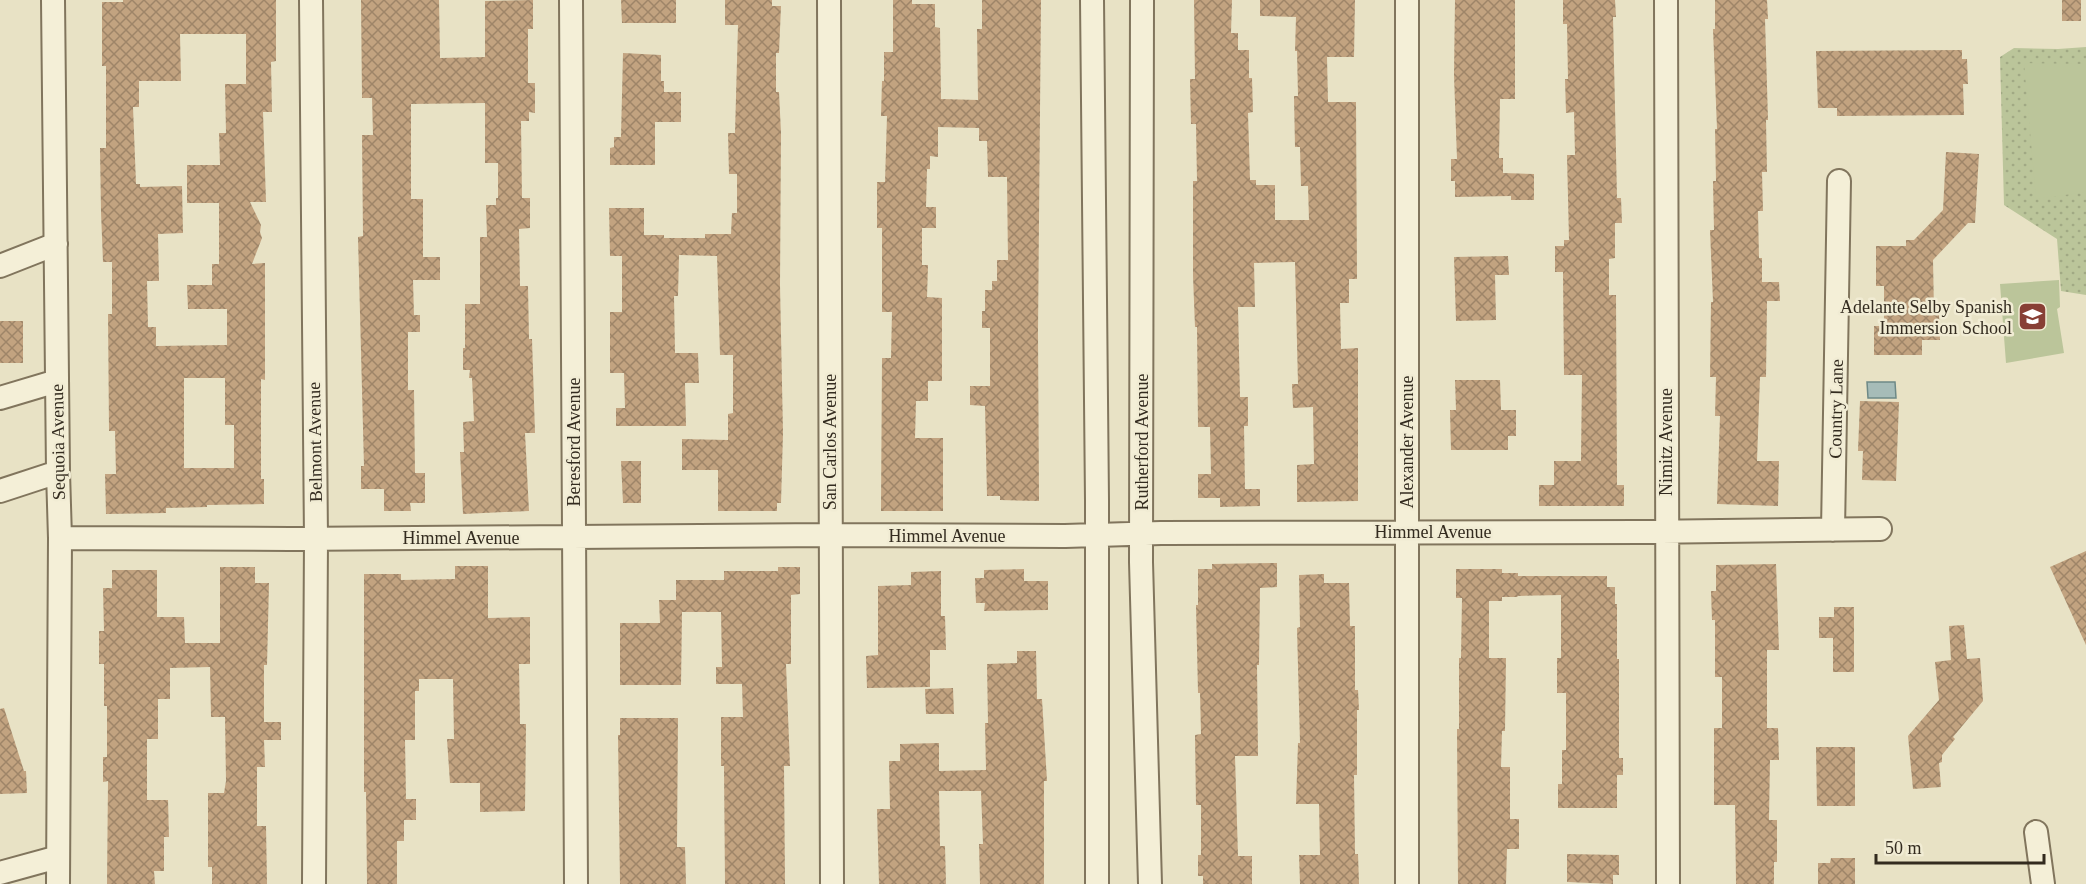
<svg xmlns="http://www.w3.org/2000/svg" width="2086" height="884" font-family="Georgia,serif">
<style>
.grass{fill:url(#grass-dots)}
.garden{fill:#bbc59a}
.water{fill:#a6bcb8;stroke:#6e8986;stroke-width:1.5}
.building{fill:url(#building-cross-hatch);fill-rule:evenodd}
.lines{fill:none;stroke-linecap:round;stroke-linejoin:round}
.minor-casing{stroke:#81755d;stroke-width:26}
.minor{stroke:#f4efd7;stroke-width:22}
.labels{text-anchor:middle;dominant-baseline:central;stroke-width:5;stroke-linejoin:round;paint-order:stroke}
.poi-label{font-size:18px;fill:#332b1f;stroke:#f1ecd4;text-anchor:end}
.street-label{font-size:18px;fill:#332b1f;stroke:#f1ecd4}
</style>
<defs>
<pattern id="grass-dots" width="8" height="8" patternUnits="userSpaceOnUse" patternTransform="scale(1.5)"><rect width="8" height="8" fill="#bbc59a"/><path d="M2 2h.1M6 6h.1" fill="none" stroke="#a1a984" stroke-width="1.8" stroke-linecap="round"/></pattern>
<pattern id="building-cross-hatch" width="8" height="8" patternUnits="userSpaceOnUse" patternTransform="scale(1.5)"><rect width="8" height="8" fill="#c2a380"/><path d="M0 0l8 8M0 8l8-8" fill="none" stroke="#9e8568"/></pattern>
</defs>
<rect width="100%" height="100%" fill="#e8e2c5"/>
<path class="grass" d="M2086,47V295L2061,291L2057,239L2004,205L2000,57L2014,48L2058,49Z"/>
<path class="garden" d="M2024,63L2086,64V192L2036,199Z
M2059,280L2060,307L2057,309L2064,353L2006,363L2000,284Z"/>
<path class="water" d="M1867,382H1895L1896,398H1868Z"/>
<path class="building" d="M123,0H276V61L271,62L272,112H263L266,202H250L261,225L260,232L262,238L252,264L265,263V380L261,379V479H264V504L207,505V507L166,508V513L106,514L105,474H116L115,431H109L108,314H112V262H103L101,212L100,148H106V66H102V2H123ZM180,34H246V84H225L226,133H219L220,165H187V203H219V264H212V285H187L188,309H227V345L156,346V327H148L147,281H159L158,234L183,233L182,186L140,187V184H136L133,107H139V81H181ZM184,378H225V425H234V468H184Z
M361,0H439L440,58L485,57V1L533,0V29H528V83H535V113L529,112V121H521L522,198H530V228L519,229L520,286H528L529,339H532L535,433H525L529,511L463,514L460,452H464L463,422L474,421L472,378H469L470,370H463V348H465V304H480V237H487L486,205H496V198H498V163H485V103L411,104V199H423V257H440V280H413L414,315H420V332H408V390H414L415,473H425V503H410L411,511H384V489H361V466H364L358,237L363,236L362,135H373L372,98H362Z
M621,0H676V23H622Z
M725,0H772V6H781L779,53H776V92H779L781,133L780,285L783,433L781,503H777V511H718V470H682V439L728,440V414L733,413V355H720L717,256L679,255L678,296H674L675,353H698L699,383H685L686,426H616V408H625L624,373H610V312H622V256H610L609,208H644V235H664V238H705V234H731L732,213H737V174H729L728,133H735L738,25H725Z
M893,0H912V4H935V27L940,28L941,99L978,100L977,29H982V0H1041L1038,332L1039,501L1000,500V496H987L985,406L970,405V386H990V328H982V311H985V290H992V281H997V260H1008L1007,177H988L987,141H979V128L938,127V157L930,156V169H927L926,207H936V228H922V265H928L927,297L942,298V381H928V401H916L915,438H943V511H881L882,358H891L892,312H882V228H877V182H885L887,116H881L882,81H884V52H893Z
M1194,0H1232L1231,33H1238V50H1249V78H1252L1253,112L1248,113L1250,180H1256V185H1275V220H1309L1308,186H1301L1300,147H1295L1294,96H1298L1297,51H1295L1296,17L1260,16V0H1355L1354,57H1327L1328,102H1356L1357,279H1349V303H1340L1341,349L1358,348V501L1297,502V465L1314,464L1313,407L1293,408L1292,384H1298L1295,262L1254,263L1255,307H1238L1240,397H1248V426H1244L1245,489H1260V506L1220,507V498H1198V474H1211L1210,427H1198L1197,327H1195L1193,276V181H1197L1196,124H1191L1190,79H1195Z
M1455,0H1515V99H1500L1499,158H1503V173L1534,174V200H1511V196L1455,197V181H1451V159H1457L1454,75Z
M1563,0H1615L1616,17H1613L1617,198H1621L1622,223H1615V258L1609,259V295H1616L1617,485H1624V506H1539V485H1554V461H1581L1582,375H1564L1563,272H1555V246H1564V240H1569L1567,155H1575L1574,112L1566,113L1565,79H1568L1567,24H1563Z
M1715,0H1767L1768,19H1765L1768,120H1766L1767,172H1762L1763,211H1758L1759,258H1762V282H1779L1780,301H1767L1766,377H1760L1757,461H1779L1778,506L1717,504L1720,416H1715L1716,377H1710L1711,302H1713L1710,230H1714L1713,181H1716L1715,129H1717L1713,29H1715Z
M2062,0H2081V21H2062Z
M1962,50V59H1967L1968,84H1963L1964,115L1837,116V108H1818L1816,51Z
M623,53L661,55V81H664V92H681V122H655V165H610V148L614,147V137H621Z
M1946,152L1979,154L1975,223H1968L1933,260L1934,312H1939L1940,340H1922V355H1874V326H1884V286H1876V246H1906V240H1914L1943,210Z
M1508,256L1509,275H1495L1496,320L1456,321L1454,257Z
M0,321H23V363H0Z
M1455,380H1500L1501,410H1516V436H1508V450H1451L1450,410H1456Z
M1860,401L1899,402L1896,481L1862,480L1863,451H1858Z
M621,461H641V503H623Z
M2086,551V645L2050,567Z
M1277,563V587L1260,588L1259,665H1257L1258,756H1235L1238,856H1252V884H1203V876H1198V855H1201V805H1196L1195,735L1201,734L1200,693H1198L1196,605H1198V569H1212V564Z
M1776,564L1779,650H1767V728H1778L1779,760H1770L1769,820H1777V862H1774V884H1736L1735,805H1714V728H1722V677H1715V620H1712L1711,591H1716V565Z
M455,566H488V618L530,617V664H519L520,724H526L525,811L480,812V783H450L447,739H454L453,679H419V691H415V740H405L406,799H416V820H404V841H397V884H367L366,792H364V574H401V580L455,579Z
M220,567H255V583H269L267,665H264V722H281V740H264L265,767H257V826H266L267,884H212V867H208V793H224L226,781L225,717H211L210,667L170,668V699H158V739H147V800H168L169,837H164V871H154L155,884H107L108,781L103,782V757H107V706H104V664H99V631H104L103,588H112V570H157V617H184L185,643H220Z
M778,567H800V594L791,595V664H786L790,766H784L785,884H725L724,766H721V717H743L742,684H716V667H722L721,612H682L681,685H620V623H660L659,600H676V580H724V571H778Z
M1024,569V581H1048V610L984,611L985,603H976L975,578H984V570Z
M1456,569H1502V573H1518V576H1607V587H1615V604H1617V659H1619V758H1623V775H1617V808H1558V784H1562V750H1566V693H1557V658H1561V595L1517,596L1518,597H1502V601H1489V658H1506L1505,731H1502L1501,767H1510V819H1519V849H1507L1506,884H1458L1457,729H1459V658H1461L1462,598H1456Z
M941,571V616H945L946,650H930V687L867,688L866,656L878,655V586L911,585V572Z
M1324,574V583H1349L1350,626H1355V690H1358L1359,710H1357V775H1354L1355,854H1358L1359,884H1300L1299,855H1320L1319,804H1296L1298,743H1300L1297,628L1300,627L1299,575Z
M1834,607H1854V672H1833V638H1819V617H1834Z
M1964,625L1967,659L1980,658L1983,701L1953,737L1955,739L1942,755V762L1939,763L1941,787L1913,789L1908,736L1939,700L1935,662L1951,660L1949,626Z
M1017,651H1036L1037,699H1042L1047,781H1044V884H980L979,844H983L981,791H939L940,846H945L946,884H879L877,809H890L889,761H900V744L939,743V771L986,770L985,723H988L987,664L1017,663Z
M953,688L954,714H926L925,689Z
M4,708L24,771H26L27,793L0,794V709Z
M620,718H678L677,847H685L686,884H620L618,735H620Z
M1816,747H1855V806H1817Z
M1567,854L1619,855V875H1613V884L1567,882Z
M1831,858H1855V884H1818V863H1830Z"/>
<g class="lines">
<defs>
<path id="minor" d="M53,0L58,472L60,538L58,884
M311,0L316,539L314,884
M571,0L576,884
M829,0L832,884
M1092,0L1097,500V884
M1142,0L1141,562L1150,884
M1407,0V884
M1666,0L1668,884
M0,266L56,244
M0,398L57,381
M0,491L58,472
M1833,530L1839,181
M60,538L290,539L830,535L1065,536L1161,533L1642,532L1880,529
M2036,832L2043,884
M0,873L58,857"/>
</defs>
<use href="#minor" class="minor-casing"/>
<use href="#minor" class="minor"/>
</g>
<defs>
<symbol id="school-square" viewBox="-11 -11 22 22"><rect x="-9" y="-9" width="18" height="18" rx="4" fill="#883f35" stroke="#f1ecd4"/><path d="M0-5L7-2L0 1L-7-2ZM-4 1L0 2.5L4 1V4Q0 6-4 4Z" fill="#fff"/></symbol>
</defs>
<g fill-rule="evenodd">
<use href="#school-square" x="2016" y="300" width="33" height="33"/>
</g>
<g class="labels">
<g class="poi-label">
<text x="2012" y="307">Adelante Selby Spanish<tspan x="2012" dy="21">Immersion School</tspan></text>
</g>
<g class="street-label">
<text transform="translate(1836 409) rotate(-89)">Country Lane</text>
<text transform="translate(58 442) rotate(-91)">Sequoia Avenue</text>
<text transform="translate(315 442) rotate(-91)">Belmont Avenue</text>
<text transform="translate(574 442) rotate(-90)">Beresford Avenue</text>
<text transform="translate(830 442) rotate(-90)">San Carlos Avenue</text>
<text transform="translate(1142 442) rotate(-90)">Rutherford Avenue</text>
<text transform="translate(1407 442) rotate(-90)">Alexander Avenue</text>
<text transform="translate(1666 442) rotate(-90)">Nimitz Avenue</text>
<text x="1433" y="532">Himmel Avenue</text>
<text x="947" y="536">Himmel Avenue</text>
<text x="461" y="538">Himmel Avenue</text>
</g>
</g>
<path d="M1876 854v9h168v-9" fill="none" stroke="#332b1f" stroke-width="3"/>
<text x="1885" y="854" font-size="18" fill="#332b1f" stroke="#f1ecd4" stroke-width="4.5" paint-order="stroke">50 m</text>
</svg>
